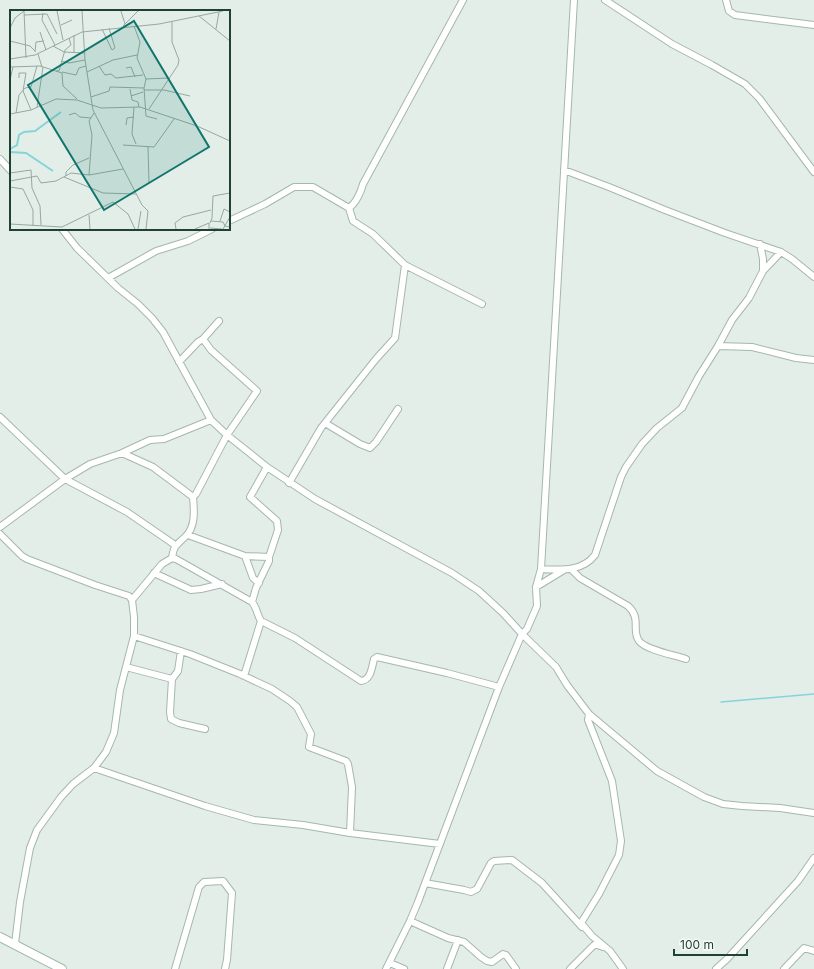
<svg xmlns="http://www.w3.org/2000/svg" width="814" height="969" font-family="Inter,sans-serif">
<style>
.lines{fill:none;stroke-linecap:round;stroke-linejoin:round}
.stream{stroke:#86d4d7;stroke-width:1.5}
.street-casing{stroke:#a5b7af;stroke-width:8}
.secondary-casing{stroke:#a0bbae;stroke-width:10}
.street{stroke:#fff;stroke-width:6}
.secondary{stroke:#fff;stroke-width:8}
.inset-river{fill:none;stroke:#86d4d7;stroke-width:2}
.inset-road{fill:none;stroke:#95a9a0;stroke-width:1}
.view{fill:#0f766e;fill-opacity:0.15;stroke:#0f766e;stroke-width:2}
.inset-edge{fill:none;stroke:#214135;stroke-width:2}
</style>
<rect width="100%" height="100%" fill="#e3eee8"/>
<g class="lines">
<path class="stream" d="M721,702L814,694"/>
<defs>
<path id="street" d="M605,0L672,44L712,65L745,84L759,98L814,172
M726,0L729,11L735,15L814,25
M0,159L11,171
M564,170L609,187L665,210L725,233L781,252L792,259L814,277
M349,208C356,203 361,192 363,184L463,0
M229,221L265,204L294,187H313L349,208L353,221L373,234L405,265L482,304
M62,229L77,248L118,288L138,304L152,318L163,332L211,420L227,435L267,467L315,499L452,573L479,591L503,613L522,634L556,667L567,685L589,714L657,771L704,797L723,804L742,806L780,808L814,813
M760,244L763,259V271
M108,278L156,251L188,241L212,229
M718,346L752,347L796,358L814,360
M179,362L198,342L203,339L219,321
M0,417L65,479L127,512L175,545
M325,423L360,444L370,448L376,442L398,409
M122,453L153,467L193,497
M289,483L321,428L376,359L395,338L405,265
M0,527L65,479L90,464L122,453L150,440L164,439L211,420
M0,534L22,556L27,559L95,585L129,596L132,600L134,617V636L120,690L114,733L106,752L94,768L73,784L61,797L37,830L30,848L20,902L15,944
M188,535L245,556L269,557
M245,556L253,578L259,583
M172,558C174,544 177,545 186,536C196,526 194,509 193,497L196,494L227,435L257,391L211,350L203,339
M541,569C561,570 582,572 595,555L621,477L626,467L642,444L657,428L682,408L699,376L718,346L732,320L749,298L763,271L781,252
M572,570L580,578L628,606C642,619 631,630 639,641C646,650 674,655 686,659
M154,573L191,590L201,589L222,584
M536,587L564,570
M132,600L162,564L172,558L176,559L252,602C257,608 257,615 261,621L295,638L361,681C371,680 372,667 374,659L377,657L447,673L499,687
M252,602L256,588L269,561V557L278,530L277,521L250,497L267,467
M134,636L190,654L240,674L272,689L290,701L297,707L311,734L309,747L346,761L348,764L352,787L350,833
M181,651L178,671L172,679L170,712L171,719L179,723L205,729
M126,667L172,679
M244,676L261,621
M589,714L588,720L612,781L621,841L619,855L599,894L581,923L592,936L610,951L623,969
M94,768L205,806L254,820L303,825L350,833L440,844
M425,883L464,890L471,892L477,889L491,863L494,861L512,860L542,883L582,927
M410,921L448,938L464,942L481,957L487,961L492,962L503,954L506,955L516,969
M390,963L404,969
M175,969L199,887L204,882L223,881L232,893L227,960L225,969
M386,969L410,921L418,902L499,687L522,634L527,629L537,606L536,587L541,569L574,0
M447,969L458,940
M570,969L594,945H597L603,947
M716,969L727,959L798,881L814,858
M784,969L804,948L814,951"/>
<path id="secondary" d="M0,937L62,969"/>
</defs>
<use href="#street" class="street-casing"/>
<use href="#secondary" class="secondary-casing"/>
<use href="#street" class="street"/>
<use href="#secondary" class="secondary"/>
</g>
<g transform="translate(10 10)">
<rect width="220" height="220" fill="#e3eee8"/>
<path class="inset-river" d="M0,139L7,135L9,125L14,122L25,121L51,102M0,142L16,143L43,161"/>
<path class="inset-road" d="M14,1L16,48M47,1L53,30M72,1L75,50L83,100L132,195L138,201L136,219M111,1L115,14M33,3L32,10L45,35M14,5L37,4L47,24M189,6L220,31M51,15L62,10M113,16L128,1M0,18L5,8L14,1M92,19L102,40L105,38L99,18M206,19L209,2M30,22L36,40M0,31L20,36L25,41M43,36L54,42L74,43M25,42L26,32L34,31M64,43V25M28,44L32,57M0,49L25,45L72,22L149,14L213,1M51,51L59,53L75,50M89,56L95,65L101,64L106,68L133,65M0,57L30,56L52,63L53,76L67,89M116,58L121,57L125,67M46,61H49L55,40L61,35L59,28M52,62L66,65L69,58L76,56M77,62L103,50L127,45M9,68V63H16L13,81L21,100M136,69L159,68M0,70L3,57M134,78L136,106L147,109M120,79L122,90L128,92L129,97M134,80H154L180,86M121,86L133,82M81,87L99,81L100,77L134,78L136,69L127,48L130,32L124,16M27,97L33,57M124,97L122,124L126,134M139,99L168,55L169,50L162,32V12M6,103L9,85L15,78L21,77L27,56M0,104L21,100L46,89L67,90L91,98L130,97L187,116L220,131M59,105L65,103L70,107L81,108M116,115L117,108L124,107M113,135L144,137L164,109M138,137L139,173M0,163L21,160L22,178L30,196L31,215M79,165L82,125L79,111L84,103M56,166V162L63,155L79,148M54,167L93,183L126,184M0,171L27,166L31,173L46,171L61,163L79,165L113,159M0,177L13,179L23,200V216M79,205L80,219M201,211L213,212L215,216L220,217M210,211L214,199L220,202M200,213L202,208L203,186L220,183M0,214L52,217L103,192L118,204L125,219M200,218L212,219M128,219L131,201M166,219L165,213L173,207L201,200M185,219L199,213V219M213,219L220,207"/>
<path class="view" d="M124,11L199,137L94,200L18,75Z"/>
<rect width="220" height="220" class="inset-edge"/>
</g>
<path d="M674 949v6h73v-6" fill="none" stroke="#214135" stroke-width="2"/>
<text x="680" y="949" font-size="12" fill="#214135" stroke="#f4faf6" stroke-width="3" paint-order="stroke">100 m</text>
</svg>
